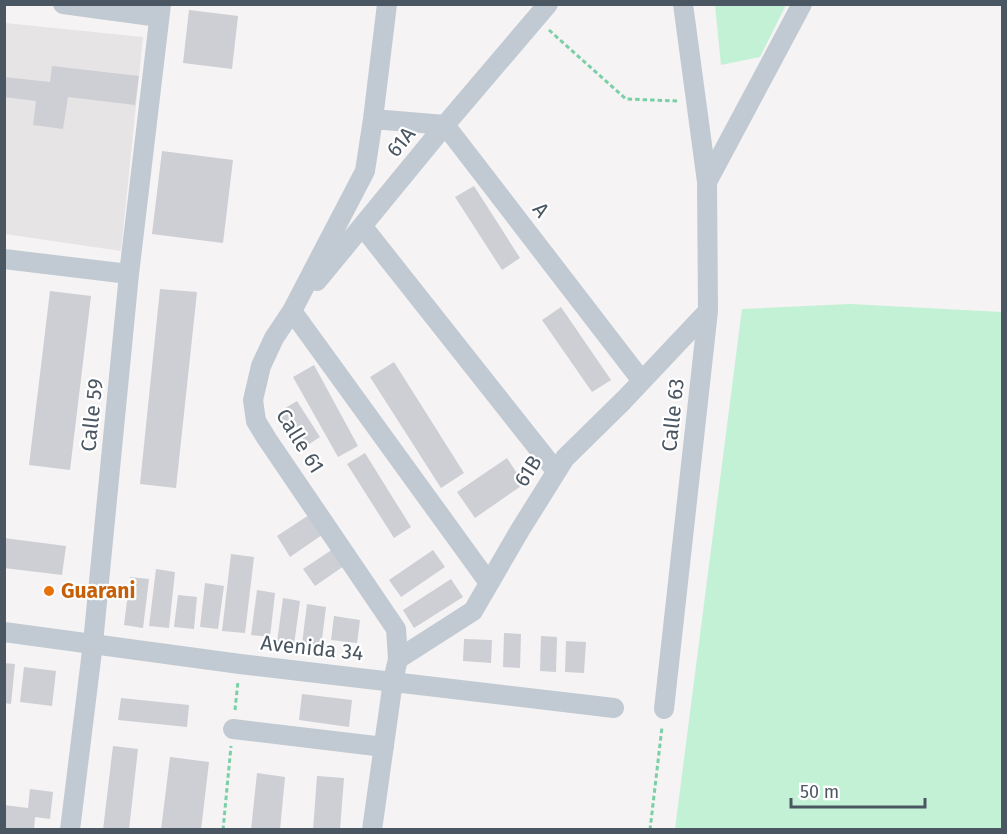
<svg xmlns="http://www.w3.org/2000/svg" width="1007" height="834" font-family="'Fira Sans',sans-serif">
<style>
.education{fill:#e6e4e5}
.green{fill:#c3f1d5}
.building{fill:#cdcfd5}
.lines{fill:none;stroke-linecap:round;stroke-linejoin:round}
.path{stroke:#7ad0a6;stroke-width:3;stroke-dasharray:4.5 3;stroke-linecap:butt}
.minor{stroke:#c1cad2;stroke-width:20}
.food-dot{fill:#e8710a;stroke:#fff;stroke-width:2}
.labels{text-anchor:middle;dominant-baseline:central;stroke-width:4.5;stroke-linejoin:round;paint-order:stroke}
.street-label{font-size:21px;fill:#4a5661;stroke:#fff}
.food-label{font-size:21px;font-weight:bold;fill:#c56008;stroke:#fff;text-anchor:start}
</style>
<rect width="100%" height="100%" fill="#f5f3f3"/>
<path class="education" d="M5,23L143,37L121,251L5,234Z"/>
<path class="green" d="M715,5V4L786,5L760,57L721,65Z
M850,304L1002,312V829H675L742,309Z"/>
<path class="building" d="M189,10L238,16L232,69L183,63Z
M52,66L139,76L135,105L68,97L63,129L33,125L36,101L4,97V77L50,82Z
M162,151L233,160L223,243L152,234Z
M474,186L520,258L502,270L455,197Z
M160,289L197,292L176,488L140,484Z
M50,291L91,296L70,470L29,465Z
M561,307L611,380L592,392L542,320Z
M394,362L464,473L441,488L370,377Z
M314,365L358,446L338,457L293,377Z
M297,401L320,437L300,450L277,413Z
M365,453L411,527L394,538L347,464Z
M507,458L524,484L475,518L457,492Z
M309,515L322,535L290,557L277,536Z
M4,538L66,546L62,575L4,568Z
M333,549L344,566L315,586L303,569Z
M433,550L445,567L401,597L389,580Z
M231,554L254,557L245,633L222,631Z
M156,569L175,572L169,628L149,626Z
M130,577L149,579L143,628L124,625Z
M451,579L463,597L414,628L403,610Z
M205,583L224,586L218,629L200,627Z
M257,590L275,593L270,637L251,635Z
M178,595L197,597L194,629L174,627Z
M283,598L300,601L294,645L277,642Z
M307,604L326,607L321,647L302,644Z
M334,616L360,620L357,643L331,640Z
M504,633L521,634L520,668L503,667Z
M541,636L557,637L556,672L540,671Z
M464,639L492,640L491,663L463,661Z
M566,641L586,642L584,673L565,672Z
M4,663L15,664L11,704L4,703Z
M24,667L56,671L52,706L20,702Z
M302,694L352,700L349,727L299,720Z
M121,698L189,705L187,727L118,720Z
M113,746L138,749L129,830H103Z
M170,757L209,762L201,830H161Z
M257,773L285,777L280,830H251Z
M317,776L344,778L340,830H313Z
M30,789L53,792L50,819L35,817L34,830L4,828V805L28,808Z"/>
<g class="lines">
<path class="path" d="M549,30L626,99L678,101
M235,710L238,681
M223,830L231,746
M650,830L662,727"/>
<path class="minor" d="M63,4L159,17
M373,119L445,125L642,381
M707,182L802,4
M363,227L556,471
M4,259L129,274
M317,281L445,125L548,4
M292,311L489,583
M4,632L240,664L614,708
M398,659L473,611L520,530L565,458L624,400L708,311
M664,709L708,311L707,182L683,4
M233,729L384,747
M70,830L93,643L129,274L161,4
M372,830L393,681L398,659L396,629L267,439L256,421L253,400L261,366L274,338L292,311L365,171L373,119L387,4"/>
</g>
<circle class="food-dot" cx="49" cy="591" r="6"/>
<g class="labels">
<g class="street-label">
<text transform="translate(401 142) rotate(-51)">61A</text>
<text transform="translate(541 210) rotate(52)">A</text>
<text transform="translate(92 415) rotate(-84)">Calle 59</text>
<text transform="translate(673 415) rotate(-84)">Calle 63</text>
<text transform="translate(300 441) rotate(58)">Calle 61</text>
<text transform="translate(528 471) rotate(-58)">61B</text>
<text transform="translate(312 648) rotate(6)">Avenida 34</text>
</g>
<g class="food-label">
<text x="61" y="591">Guarani</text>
</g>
</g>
<rect width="1007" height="834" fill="none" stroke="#4a5661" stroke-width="12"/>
<path d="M791 798v9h134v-9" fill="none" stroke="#4a5661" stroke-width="3"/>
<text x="800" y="798" font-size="18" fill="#4a5661" stroke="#ffffff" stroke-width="4.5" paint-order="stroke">50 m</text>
</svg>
